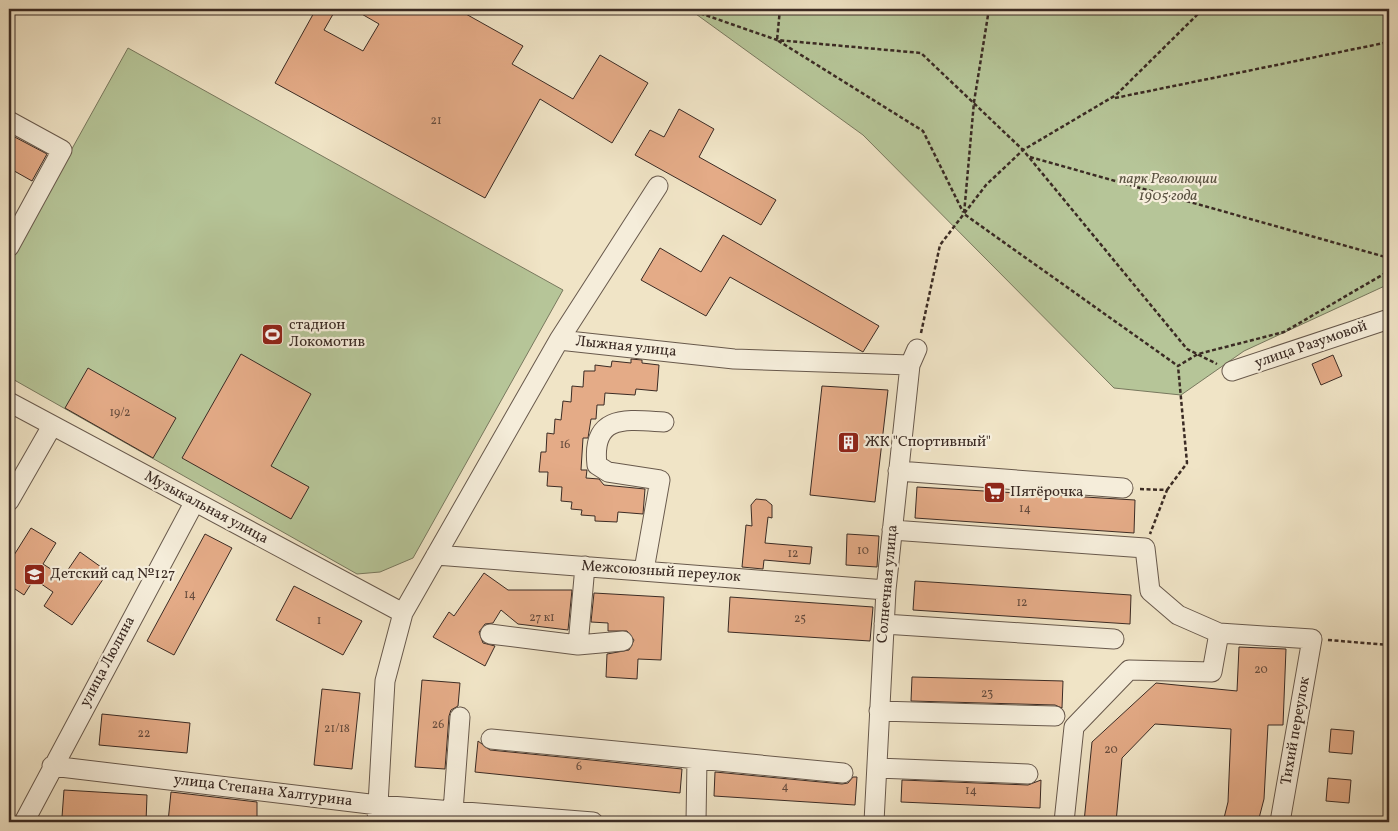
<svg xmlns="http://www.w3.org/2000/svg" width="1398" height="831" font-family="Vollkorn,serif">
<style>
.green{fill:#b6c598;stroke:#78785e}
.building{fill:#e4ab87;stroke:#3b2b24}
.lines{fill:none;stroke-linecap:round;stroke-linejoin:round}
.minor-casing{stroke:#68594c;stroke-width:21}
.path{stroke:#3b2b24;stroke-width:2.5;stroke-dasharray:4 2.5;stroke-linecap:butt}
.minor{stroke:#f5edda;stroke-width:19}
.labels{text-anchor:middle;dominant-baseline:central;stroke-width:4.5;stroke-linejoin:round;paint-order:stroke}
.number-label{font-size:12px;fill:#654b3d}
.park-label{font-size:15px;font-style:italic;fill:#5a5241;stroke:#f5edda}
.poi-label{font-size:15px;fill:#3b2b24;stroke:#f5edda;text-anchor:start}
.street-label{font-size:15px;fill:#3b2b24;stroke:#f5edda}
</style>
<rect width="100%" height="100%" fill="#f0e4c6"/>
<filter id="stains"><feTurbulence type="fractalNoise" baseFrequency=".004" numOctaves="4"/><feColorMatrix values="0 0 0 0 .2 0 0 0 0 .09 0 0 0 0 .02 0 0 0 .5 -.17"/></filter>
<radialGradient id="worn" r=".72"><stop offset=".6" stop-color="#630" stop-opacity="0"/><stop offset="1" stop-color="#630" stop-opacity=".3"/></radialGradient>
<path class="green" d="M689,9H1389V284L1244,351L1181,395L1114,388L863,135Z
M128,48L563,290L413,558L380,572L357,574L9,377V262Z"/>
<path class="building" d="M316,9H336L324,30L363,51L379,24L353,9H457L523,46L512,64L573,99L600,55L648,83L612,143L540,99L485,198L275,83Z
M679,109L714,129L699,157L776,200L761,225L635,155L650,130L664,137Z
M9,134L47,154L32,181L9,168Z
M723,235L879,326L863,352L730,277L706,316L641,280L660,248L701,272Z
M241,354L311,394L271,466L309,487L291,519L182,458Z
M1333,355L1342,376L1321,385L1312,364Z
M631,359L642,360V363L659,365L657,391L636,389L635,395L605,393L604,405H597L596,419H591L588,438H583L581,470H587L586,478L599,479L604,485L645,489L643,514L618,512L617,522L595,521V516L581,515L582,510L571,509L572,502L561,501L562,487L547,486L548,472H539L541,452H546L547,433L554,434L555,419L561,420L563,401L571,402L572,386L583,387L584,371H595V365L611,367L612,361L631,363Z
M88,368L176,418L153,458L65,408Z
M822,386L888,390L875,502L810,495Z
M917,487L1135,500L1134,533L915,518Z
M756,499L766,500L772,505V518L768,517L765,543L812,547L810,564L764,560L763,569L742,567L746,525L752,526L751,505Z
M31,528L56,543L43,564L63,577L80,552L108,572L72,625L44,606L53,592L34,579L24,595L9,585V563Z
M205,534L232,548L174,655L147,641Z
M847,534L879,536L877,567L846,565Z
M484,573L508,590H572L568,630L518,624L501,610L493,623L485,624L479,632L483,643L495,646L485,666L433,637L449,612L454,616Z
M915,581L1131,595L1130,624L913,610Z
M294,586L362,621L343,655L276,620Z
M594,593L664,597L661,660L638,659L637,679L606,677L607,654L629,650L634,640L627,631H608V623L591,622Z
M730,597L873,607L870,641L728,632Z
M1239,647L1286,649L1283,725H1268L1264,799L1258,822H1223L1228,802L1231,729L1155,724L1122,758L1116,822H1084L1092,742L1156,683L1237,691Z
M912,677L1063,681L1062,708L1055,705L911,701Z
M422,680L460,683L458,706L451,710L449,716L445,769L415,767Z
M322,689L360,693L352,769L314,765Z
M102,714L190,723L187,753L99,745Z
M1331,729L1354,731L1352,754L1329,752Z
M478,741L490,750L682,769L680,793L475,772Z
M715,772L842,784L848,783L853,777H857L855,805L714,796Z
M1328,778L1351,780L1349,803L1326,801Z
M902,780L1028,785L1041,780L1040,808L901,802Z
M64,790L147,795L146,822L62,817Z
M171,792L257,802V822H168Z"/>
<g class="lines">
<defs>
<path id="minor" d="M9,121L62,150L9,247
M559,340L658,186
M1232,371L1389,319
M9,402L403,613
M898,471L1123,488
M9,501L52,426
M892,530L1145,548L1150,591L1178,615L1219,633
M436,555L886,590
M644,570L660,480L608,472L597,465C591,413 628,420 664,422
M884,624L1114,639
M490,634L578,645L623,641
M578,645L585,566
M879,711L1055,716
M491,739L843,773
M52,766L378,805L593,822
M877,768L1028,774
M453,811L460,717
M24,822L194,503
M377,822L385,681L403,613L559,340L734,359L910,365
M696,822L697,759
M874,822L886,590L910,365L917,349
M1064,822L1074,727L1129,670L1212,672L1219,633L1312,639L1280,822"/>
</defs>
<use href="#minor" class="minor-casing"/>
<path class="path" d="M688,9L777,40L921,53L1023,150L1187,349L1217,364
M780,9L777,40L923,131L963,212
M989,9L974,102L964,214L1178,366L1198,354L1284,332L1389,271
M1115,98L1389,42
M1030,157L1389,258
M921,333L940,245L986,185L1023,150L1116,95L1203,9
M1140,489L1167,490L1150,534
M1167,490L1187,463L1178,366
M1328,640L1389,645"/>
<use href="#minor" class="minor"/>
</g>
<defs>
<symbol id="stadium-square" viewBox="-11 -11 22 22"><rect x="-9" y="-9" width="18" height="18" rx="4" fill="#8f2418" stroke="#f5edda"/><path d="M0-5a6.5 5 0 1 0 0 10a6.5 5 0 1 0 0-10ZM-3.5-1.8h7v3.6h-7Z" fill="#fff"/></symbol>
<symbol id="building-square" viewBox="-11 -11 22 22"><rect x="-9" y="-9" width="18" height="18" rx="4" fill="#8f2418" stroke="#f5edda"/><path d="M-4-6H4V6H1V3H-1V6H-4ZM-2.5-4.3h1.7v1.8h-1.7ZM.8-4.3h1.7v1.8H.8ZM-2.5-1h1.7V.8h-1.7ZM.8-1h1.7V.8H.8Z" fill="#fff"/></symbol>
<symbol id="supermarket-square" viewBox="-11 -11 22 22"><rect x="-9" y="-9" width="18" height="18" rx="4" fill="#8f2418" stroke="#f5edda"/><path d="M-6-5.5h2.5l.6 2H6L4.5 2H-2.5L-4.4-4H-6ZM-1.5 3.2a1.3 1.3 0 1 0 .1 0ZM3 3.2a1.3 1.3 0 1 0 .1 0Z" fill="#fff"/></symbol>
<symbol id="school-square" viewBox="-11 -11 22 22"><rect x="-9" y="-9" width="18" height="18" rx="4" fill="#8f2418" stroke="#f5edda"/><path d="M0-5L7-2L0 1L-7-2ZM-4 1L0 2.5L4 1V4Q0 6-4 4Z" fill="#fff"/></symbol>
</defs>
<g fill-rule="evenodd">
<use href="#stadium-square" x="260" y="322" width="25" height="25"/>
<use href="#building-square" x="836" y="430" width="25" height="25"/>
<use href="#supermarket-square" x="982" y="480" width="25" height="25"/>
<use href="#school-square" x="22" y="562" width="25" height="25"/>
</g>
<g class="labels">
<g class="number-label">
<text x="436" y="121">21</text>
<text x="120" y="413">19/2</text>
<text x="565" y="445">16</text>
<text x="1025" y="509">14</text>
<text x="863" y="551">10</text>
<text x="793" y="554">12</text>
<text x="190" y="595">14</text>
<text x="1022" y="603">12</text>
<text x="542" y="618">27 к1</text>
<text x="800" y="619">25</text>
<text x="319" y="621">1</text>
<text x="1261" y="670">20</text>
<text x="987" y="694">23</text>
<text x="438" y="725">26</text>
<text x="337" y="729">21/18</text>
<text x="144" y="734">22</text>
<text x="1111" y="750">20</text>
<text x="579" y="767">6</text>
<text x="785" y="787">4</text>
<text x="971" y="791">14</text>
</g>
<g class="park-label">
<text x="1168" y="179">парк Революции<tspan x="1168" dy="17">1905 года</tspan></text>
</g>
<g class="poi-label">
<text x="289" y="325">стадион<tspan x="289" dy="17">Локомотив</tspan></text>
<text x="865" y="442">ЖК "Спортивный"</text>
<text x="1010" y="492">Пятёрочка</text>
<text x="50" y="574">Детский сад №127</text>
</g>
<g class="street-label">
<text transform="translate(1311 345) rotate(-19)">улица Разумовой</text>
<text transform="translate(626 347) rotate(6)">Лыжная улица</text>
<text transform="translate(206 508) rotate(28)">Музыкальная улица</text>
<text transform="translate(661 572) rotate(4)">Межсоюзный переулок</text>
<text transform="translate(888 584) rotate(-85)">Солнечная улица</text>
<text transform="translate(108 662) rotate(-62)">улица Люлина</text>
<text transform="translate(1296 731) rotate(-80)">Тихий переулок</text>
<text transform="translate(263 791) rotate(7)">улица Степана Халтурина</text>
</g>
</g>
<rect width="1398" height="831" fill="none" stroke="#f0e4c6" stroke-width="30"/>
<rect x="10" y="10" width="1378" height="811" fill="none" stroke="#3b2b24" stroke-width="2.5"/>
<rect x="15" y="15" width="1368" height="801" fill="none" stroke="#3b2b24"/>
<rect width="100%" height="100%" filter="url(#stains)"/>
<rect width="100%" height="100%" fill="url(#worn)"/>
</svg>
